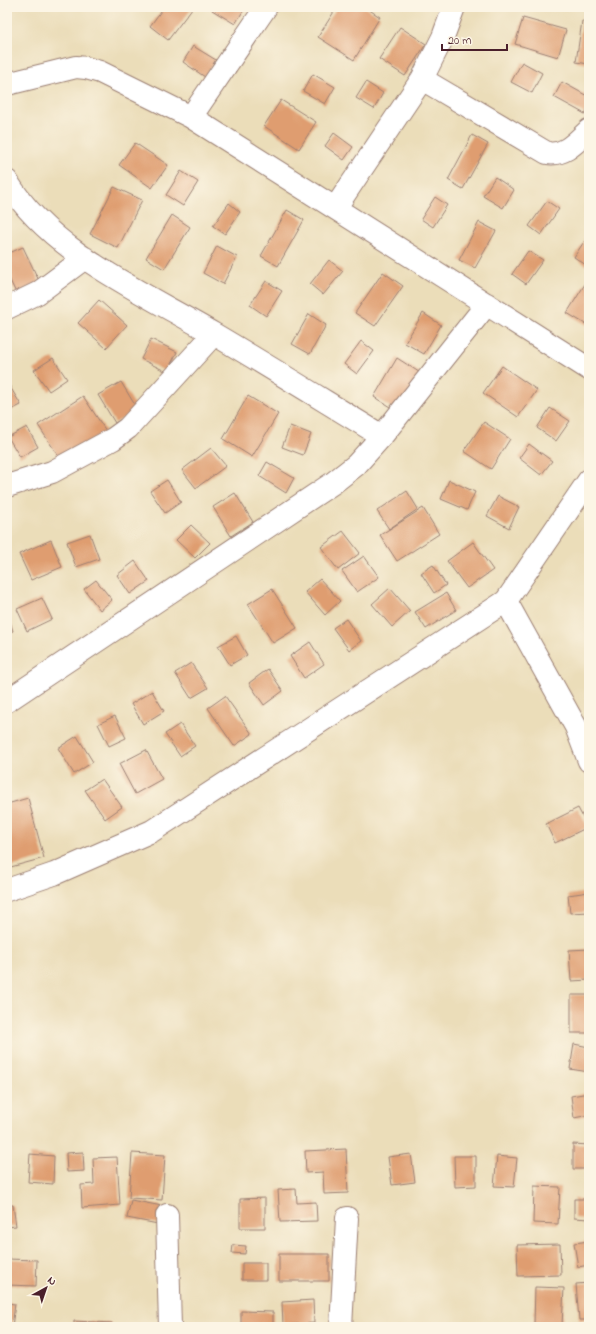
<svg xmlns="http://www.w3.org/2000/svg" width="596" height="1334" font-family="'Indie Flower',sans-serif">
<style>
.building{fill:#df9d6f}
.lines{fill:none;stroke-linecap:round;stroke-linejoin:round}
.minor-casing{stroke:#9a7e72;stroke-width:24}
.minor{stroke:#fff;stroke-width:22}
</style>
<rect width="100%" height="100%" fill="#fcf5e5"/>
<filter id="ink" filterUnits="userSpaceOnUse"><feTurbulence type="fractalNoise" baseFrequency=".025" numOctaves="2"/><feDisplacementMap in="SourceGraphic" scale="8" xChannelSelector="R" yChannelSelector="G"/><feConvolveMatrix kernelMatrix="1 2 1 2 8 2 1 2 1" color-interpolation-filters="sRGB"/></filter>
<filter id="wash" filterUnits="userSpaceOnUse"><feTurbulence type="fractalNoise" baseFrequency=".012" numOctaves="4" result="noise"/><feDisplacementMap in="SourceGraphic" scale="16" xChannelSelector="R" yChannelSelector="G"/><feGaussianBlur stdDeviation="0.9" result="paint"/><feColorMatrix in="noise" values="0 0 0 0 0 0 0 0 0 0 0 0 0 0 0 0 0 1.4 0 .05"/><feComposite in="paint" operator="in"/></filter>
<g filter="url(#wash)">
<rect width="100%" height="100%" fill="#ebddb9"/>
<g id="blocks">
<path class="building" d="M164,7H193L168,40L150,26Z
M214,7H244L245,8L235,24L212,10Z
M337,7H365L380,17L354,60L318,37Z
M523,18L566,30L558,57L515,44Z
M582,21L589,22V64L576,62Z
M400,27L426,44L405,76L379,59Z
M193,46L216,60L205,77L183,62Z
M522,62L542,73L532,93L511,82Z
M313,74L335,87L325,104L303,91Z
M366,82L383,93L374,109L356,98Z
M562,82L589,97V107L585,114L554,97Z
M281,100L316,122L299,149L264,126Z
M334,133L353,147L344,160L325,146Z
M472,135L488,144L463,189L448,180Z
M135,143L168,165L152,188L119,165Z
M181,171L198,182L183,206L166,195Z
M495,177L514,190L503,208L483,196Z
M114,187L142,200L118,248L90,234Z
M435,197L447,205L433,227L421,219Z
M547,201L559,209L541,235L529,226Z
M229,203L240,212L225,234L213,226Z
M287,210L304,220L278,266L261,256Z
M172,215L190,227L164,269L146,258Z
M479,222L496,231L475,268L459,260Z
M589,234V267L574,257Z
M217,246L237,257L223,284L203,273Z
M23,247L40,283L17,295L7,274V254Z
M528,251L543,260L526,284L512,274Z
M329,260L343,271L323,295L310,284Z
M383,272L403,286L375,326L355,313Z
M266,281L282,291L266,316L250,305Z
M585,284L589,287V321L587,325L567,313Z
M99,300L127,325L106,348L78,323Z
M423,313L441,325L424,354L405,343Z
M309,314L326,325L310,354L292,344Z
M151,339L177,352L167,372L141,359Z
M361,341L374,351L357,374L344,364Z
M53,358L67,379L49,391L34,370Z
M397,358L422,374L398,412L374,397Z
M502,366L537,390L518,417L483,393Z
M121,382L138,410L115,423L98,395Z
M9,385L21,405L7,412V386Z
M83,396L106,431L61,460L38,425Z
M248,396L278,414L252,457L223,439Z
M550,408L570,421L556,441L537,428Z
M484,422L510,439L491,469L464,451Z
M290,426L311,434L303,455L282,447Z
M27,427L38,447L20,457L8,437Z
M529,444L552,461L541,475L519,458Z
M211,448L226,466L196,488L182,470Z
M267,462L294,478L286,493L259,476Z
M167,480L181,502L165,513L150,491Z
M449,480L475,492L467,510L441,499Z
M407,491L418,509L389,529L377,511Z
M235,493L253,522L231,536L213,507Z
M498,496L519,507L509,528L487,516Z
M423,508L439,534L397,561L380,535Z
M191,525L210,543L195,558L176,540Z
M343,531L360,553L338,570L321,547Z
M90,534L99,559L76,567L67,542Z
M51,540L62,567L31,580L19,554Z
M473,542L493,570L467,588L447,561Z
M364,556L379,577L357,592L342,571Z
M135,561L149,581L130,594L117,575Z
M433,565L446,585L434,593L421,573Z
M320,579L340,601L325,615L305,592Z
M96,580L112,600L100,610L84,589Z
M390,588L410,611L392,627L372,604Z
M272,589L297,628L273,643L248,604Z
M446,593L456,610L426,629L415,612Z
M42,598L52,619L27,631L17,609Z
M7,612L13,631L7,633Z
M346,619L361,641L349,650L333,628Z
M236,636L247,655L230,665L218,646Z
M310,642L324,664L304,678L290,656Z
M191,663L208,688L191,698L175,673Z
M268,669L283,691L264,705L249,683Z
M152,691L164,711L143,724L131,704Z
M225,696L252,734L234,746L208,708Z
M115,716L126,738L109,746L98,724Z
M180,724L195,746L180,756L165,734Z
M77,736L93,762L74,774L58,748Z
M146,750L162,779L135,794L119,764Z
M102,779L122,807L105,819L85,790Z
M28,798L44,858L7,868V804Z
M578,808L588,827L555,843L546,824Z
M589,892V912L570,913L568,895Z
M589,949V980L571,981L569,950Z
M571,995H589V1033H571Z
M574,1044L589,1047V1072L570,1069Z
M589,1093V1115L574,1118L571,1096Z
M573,1144L589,1145V1169H573Z
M346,1149L348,1193L324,1194L323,1172L306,1173L305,1151Z
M83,1152L84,1171L67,1172L66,1153Z
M132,1153L165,1155L162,1200L129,1198Z
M30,1154L54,1156L53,1184L28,1182Z
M411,1154L415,1182L392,1185L388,1157Z
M454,1156H476V1186L455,1187Z
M497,1156L517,1158L514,1187L494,1186Z
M117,1157L120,1205L82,1208L81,1185L94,1184L93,1158Z
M534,1186L560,1187L558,1224L533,1223Z
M296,1189L297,1203L316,1202L317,1221L280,1222L278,1190Z
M265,1198V1228H240V1199Z
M574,1199H589V1219L574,1218Z
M131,1200L162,1206L158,1224L127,1218Z
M7,1205H13L16,1226L7,1227Z
M589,1241V1265L578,1267L574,1243Z
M560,1244L561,1275L518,1276L517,1245Z
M233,1245L246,1246L245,1254L232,1253Z
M279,1254H329V1281H279Z
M7,1259L37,1260L36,1286L7,1285Z
M242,1263H266V1280H242Z
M589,1283V1320H579L576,1284Z
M535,1287L564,1288L562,1325L534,1324Z
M313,1300L314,1323L283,1325L282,1302Z
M7,1303L15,1304L12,1327H7Z
M241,1311L273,1312V1327H241Z
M74,1321L112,1323V1327H74Z"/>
</g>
</g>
<g filter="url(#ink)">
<use href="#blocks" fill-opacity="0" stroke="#9a7e72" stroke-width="1"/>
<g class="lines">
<defs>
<path id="minor" d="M422,79L547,153C565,156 576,142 589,130
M7,84L76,67L86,68L100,72L191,117L589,369
M191,117L266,7
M7,181C51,253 143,292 214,334C270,367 326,402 382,436
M336,207L422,79L443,37L454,7
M7,308L38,293L85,258
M7,486L52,472L113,439L128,428L214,334
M506,601L576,727L589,761
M7,701L333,483L356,465L382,436L487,304
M7,890L54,874L152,831L506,601L589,480
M167,1215L170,1327
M341,1327L347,1218"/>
</defs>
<use href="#minor" class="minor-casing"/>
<use href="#minor" class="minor"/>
</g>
</g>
<rect width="596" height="1334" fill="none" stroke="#fcf5e5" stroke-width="24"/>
<g transform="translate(46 1288) rotate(40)" stroke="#fcf5e5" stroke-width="3" paint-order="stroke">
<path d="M0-3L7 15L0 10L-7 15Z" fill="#4a1f2b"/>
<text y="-6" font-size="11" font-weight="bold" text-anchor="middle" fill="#4a1f2b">N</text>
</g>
<path d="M442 44v6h65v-6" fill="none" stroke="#4a1f2b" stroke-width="2"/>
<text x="448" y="44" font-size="12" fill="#4a1f2b" stroke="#fcf5e5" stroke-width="3" paint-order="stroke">20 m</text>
</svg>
